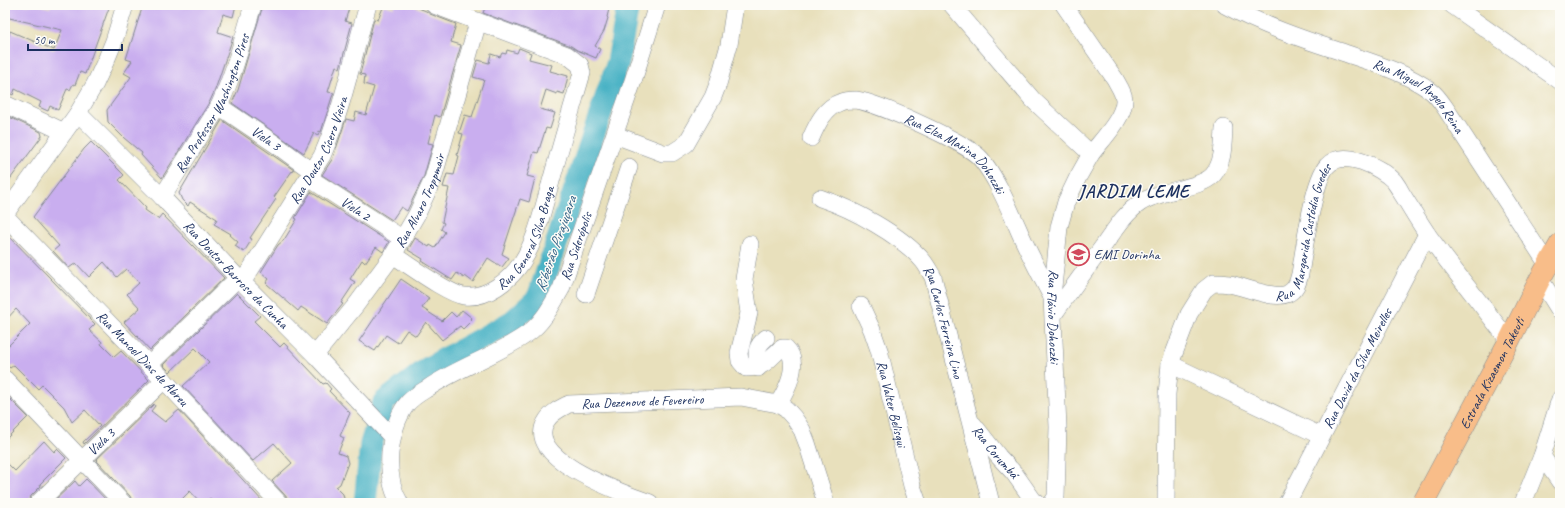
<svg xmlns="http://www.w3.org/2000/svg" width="1565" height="508" font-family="Caveat,sans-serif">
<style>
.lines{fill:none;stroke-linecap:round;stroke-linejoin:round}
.river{stroke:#48b2c5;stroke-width:23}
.building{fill:#c9aeef}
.minor-casing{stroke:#82888d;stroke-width:18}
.major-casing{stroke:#82888d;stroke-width:22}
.minor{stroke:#fff;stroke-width:17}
.major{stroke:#f8bd89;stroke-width:21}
.labels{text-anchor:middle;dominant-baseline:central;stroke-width:3;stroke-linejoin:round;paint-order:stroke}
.street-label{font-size:14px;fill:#1b2f5e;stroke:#fdfcf7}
.poi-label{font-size:14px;fill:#1b2f5e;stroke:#fdfcf7;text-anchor:start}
.water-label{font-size:15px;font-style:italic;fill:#2b5d82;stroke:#fdfcf7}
.district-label{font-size:18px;font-weight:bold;letter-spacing:1px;fill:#1b2f5e;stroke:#fdfcf7}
</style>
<rect width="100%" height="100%" fill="#fdfcf7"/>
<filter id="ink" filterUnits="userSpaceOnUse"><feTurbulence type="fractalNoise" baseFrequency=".025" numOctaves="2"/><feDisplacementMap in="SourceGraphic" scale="8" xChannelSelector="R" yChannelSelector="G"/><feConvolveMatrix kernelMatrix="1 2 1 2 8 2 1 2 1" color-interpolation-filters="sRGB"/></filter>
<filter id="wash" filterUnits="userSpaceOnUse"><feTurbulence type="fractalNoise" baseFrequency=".012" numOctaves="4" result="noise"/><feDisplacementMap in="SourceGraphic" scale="16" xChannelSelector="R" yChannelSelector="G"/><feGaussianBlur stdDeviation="0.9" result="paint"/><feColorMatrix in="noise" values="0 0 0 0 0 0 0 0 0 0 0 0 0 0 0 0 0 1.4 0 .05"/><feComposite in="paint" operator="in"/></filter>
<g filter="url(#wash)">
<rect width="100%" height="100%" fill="#e8e0bc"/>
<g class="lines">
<path class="river" d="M365,503L371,444L384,402L428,368L513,321L538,298L618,62L628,5"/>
</g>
<g id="blocks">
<path class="building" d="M9,5H39L50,8L51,5H110L85,74L80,72L75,85L73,84L70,90L67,89L58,110L50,106L48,111L39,107L41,102L15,89L13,95L5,91V49L10,31L54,50L62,30L5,17Z
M143,5H236L233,17L223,14L218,32L233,37L215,90L210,101L162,178L141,155L142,153L124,138L108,122L107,110L131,77L124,73L132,61L126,59Z
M263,5H350L345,21L352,23L340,68L336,66L328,92L334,93L332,97L321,132L319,131L318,135L314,133L304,153L232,103L238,90Z
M384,5L394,8L395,5H411L426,11L430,14L456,24L451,42L461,45L440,117L435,115L428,143L433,144L424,176L407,211L401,207L392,220L322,175L333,158L346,119L354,121L356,112L366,115L374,87L364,84L365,75L360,74L374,19L378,20Z
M486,5H610L607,17L608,18L604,31L595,46L600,49L596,58L577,50L571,46L483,13Z
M519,48L531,53L529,59L552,65L550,71L568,76L564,94L557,92V94L546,90L540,109L555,113L550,129L546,128L538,153L534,152L527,176L535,178L529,202L520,199L502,254L509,258L502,267L488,258L473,282L465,276L464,278L457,273L452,280L422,261L423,259L408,250L415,238L429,247L430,245L435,248L445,232L441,229L444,223L442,222L449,188L443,187L447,174L454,175L459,156L457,155L463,134L459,133L465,115L472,117L484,80L473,77L478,60L489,63L491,54L500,57L502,53L506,54L507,50L517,53Z
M5,115L41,132L42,136L5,186Z
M222,120L294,170L293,172L292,171L274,197L276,199L250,238L252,239L244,252L235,246L238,242L230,235L231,234L214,224L217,219L190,202L188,206L182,200L179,193Z
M91,142L124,175L119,180L146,208L145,210L158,219L162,214L224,278L150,350L124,322L140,308L127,294L139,283L126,269L117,277L104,262L89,277L76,263L69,268L53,251L59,246L33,217L84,149Z
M311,192L389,242L383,252L376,247L365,263L362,260L350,279L355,282L341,303L343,304L327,324L301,307L298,311L267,284L266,283L269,279L261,272L278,245L284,240L297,219L295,218Z
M5,232L95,324L89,330L102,342L101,344L114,357L121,351L149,380L84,444L83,442L100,426L85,410L72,422L64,407L42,385L38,389L14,365L10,368L5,363V349L30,324L16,309L5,321Z
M401,279L429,298L422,308L442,321L451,312L456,317L462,310L472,318L471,319L472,320L463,329L460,326L442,340L426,322L416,336L407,330L398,343L386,335L375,351L359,341Z
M237,293L260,316L254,321L280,347L284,343L323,384L326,383L331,389L329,391L350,413L340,436L344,438L338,453L346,456L348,463L340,484L336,487L343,494L345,503H292L272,481L292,463L274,443L253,461L183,386L209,362L195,348L170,372L163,365Z
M5,394L28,417L5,440Z
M154,404L155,406L151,411L165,422L179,410L264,503H215L210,498L205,503H201L190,491L178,503H133L130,496L96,460Z
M44,441L54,452L57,449L66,458L40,484L41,486L31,496L28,503H10L5,498V461L15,471Z
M86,479L109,503H52L75,481L79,486Z"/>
</g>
</g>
<g filter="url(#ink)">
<use href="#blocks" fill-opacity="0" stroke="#82888d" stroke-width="1"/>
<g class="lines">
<defs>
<g id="minor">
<path id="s1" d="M952,5L1033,100L1091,154L1078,177L1066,202L1059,227L1055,268L1052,297L1058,427L1056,497L1052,503"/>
<path d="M1064,5L1115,79C1118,85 1123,91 1124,99C1125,117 1101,141 1091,154"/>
<path id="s2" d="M1225,5C1262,25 1299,38 1339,51C1370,62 1404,71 1431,91C1438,96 1443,105 1448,112L1548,265"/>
<path d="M1452,5L1560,81"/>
<path d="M5,104L64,132"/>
<path id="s3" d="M219,106L275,144L313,172"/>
<path id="s4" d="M78,113L162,197L238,278L315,355L392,437"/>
<path d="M615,135L663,153H672L686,144L713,97L718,84L729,45L735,5"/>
<path id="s5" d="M811,138C817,124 825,107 841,102C845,100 852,100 856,100C878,103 968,143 981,159C997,179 1007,204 1017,226C1027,250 1040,274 1052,297"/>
<path id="s6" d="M309,178L403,239"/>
<path id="s7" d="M162,197L219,106C234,74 243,39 253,5"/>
<path id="s8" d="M820,198C853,209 901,235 923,261C927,266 930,272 933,277L991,503"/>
<path d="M5,214L78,113L95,84L107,58L114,41L125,5"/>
<path id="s9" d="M5,216L164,380L279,503"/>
<path d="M750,244L744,279L749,313L739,353L740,361L746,368C766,368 767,359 782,348H786C801,363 787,389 778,404"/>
<path id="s10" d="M393,255C409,265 448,294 464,296C487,299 510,280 522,262C537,239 542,211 550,185C560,148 571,111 582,73L580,65L567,55L434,5"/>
<path d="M1540,279L1560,311"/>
<path id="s11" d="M242,283L322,156C343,108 353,55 368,5"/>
<path d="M586,294L629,167"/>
<path id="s12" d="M861,306L872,330L879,350L912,486L918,503"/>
<path d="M1054,314C1070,291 1087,268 1104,245C1114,231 1125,213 1140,203C1159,190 1200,189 1213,175C1224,162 1223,143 1224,128"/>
<path id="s13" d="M315,355L356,305L393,255L417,214L433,179L478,22"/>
<path d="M1170,364L1321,436"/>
<path d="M149,365L238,278"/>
<path d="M758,368C757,354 754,348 766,338"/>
<path d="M5,379L123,503"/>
<path id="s14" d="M973,424L999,457L1014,473L1033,500L1037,503"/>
<path d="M1542,456L1560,482"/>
<path id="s15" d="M38,503L164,380"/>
<path id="s16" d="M400,503C391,489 389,469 390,453C392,435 396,419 406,405C412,397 420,393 428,388C459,367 496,356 527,334C543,323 552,305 561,289L633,81L657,5"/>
<path id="s17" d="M650,503C626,494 520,459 547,420C552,412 561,408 569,404L741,397L778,404L786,409L794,418L802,430L807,443L826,503"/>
<path id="s18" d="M1166,503L1167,394L1170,364L1189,314L1204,290L1213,283C1218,283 1223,283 1229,284C1244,286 1273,300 1287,294C1296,290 1298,282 1300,274C1304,251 1313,181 1327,166C1343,148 1381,167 1394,181C1397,185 1400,190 1402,194C1411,208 1419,222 1428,235C1454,271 1482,305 1509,341"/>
<path id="s19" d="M1287,503L1427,234"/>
<path d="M1523,503L1542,456L1560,399"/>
</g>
<g id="major">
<path id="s20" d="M1423,503L1509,341L1540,279L1560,244"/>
</g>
</defs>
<use href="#minor" class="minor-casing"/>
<use href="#major" class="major-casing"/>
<use href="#minor" class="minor"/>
<use href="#major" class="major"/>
</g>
</g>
<defs>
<symbol id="school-ring" viewBox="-11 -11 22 22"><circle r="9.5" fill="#fdfcf7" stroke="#d1495b" stroke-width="1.5"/><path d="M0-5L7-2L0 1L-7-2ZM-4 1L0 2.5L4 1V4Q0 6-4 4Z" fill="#d1495b"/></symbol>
</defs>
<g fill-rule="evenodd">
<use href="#school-ring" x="1066" y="242" width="25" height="25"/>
</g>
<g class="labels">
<g class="street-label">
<text stroke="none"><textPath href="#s2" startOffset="217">Rua Miguel Ângelo Reina</textPath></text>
<text stroke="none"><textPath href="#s7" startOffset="107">Rua Professor Washington Píres</textPath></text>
<text stroke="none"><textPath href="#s3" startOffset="57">Viela 3</textPath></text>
<text stroke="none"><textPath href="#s11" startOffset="154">Rua Doutor Cícero Vieira</textPath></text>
<text stroke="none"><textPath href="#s5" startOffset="179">Rua Elza Marina Dohoczki</textPath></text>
<text stroke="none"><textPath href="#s13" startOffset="188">Rua Alvaro Troppmair</textPath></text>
<text stroke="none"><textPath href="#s6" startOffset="56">Viela 2</textPath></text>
<text stroke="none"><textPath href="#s18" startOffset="371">Rua Margarida Custódia Guedes</textPath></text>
<text stroke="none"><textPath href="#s10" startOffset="176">Rua General Silva Braga</textPath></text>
<text stroke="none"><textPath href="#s16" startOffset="346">Rua Siderópolis</textPath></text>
<text stroke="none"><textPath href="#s4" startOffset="226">Rua Doutor Barroso da Cunha</textPath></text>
<text stroke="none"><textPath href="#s1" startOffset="374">Rua Flávio Dohoczki</textPath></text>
<text stroke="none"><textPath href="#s8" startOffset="187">Rua Carlos Ferreira Lino</textPath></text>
<text stroke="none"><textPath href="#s9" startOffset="198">Rua Manoel Dias de Abreu</textPath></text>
<text stroke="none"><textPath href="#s19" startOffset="152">Rua David da Silva Meirelles</textPath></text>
<text stroke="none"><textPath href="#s20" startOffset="147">Estrada Kizaemon Takeuti</textPath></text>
<text stroke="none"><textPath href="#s17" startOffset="248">Rua Dezenove de Fevereiro</textPath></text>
<text stroke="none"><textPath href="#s12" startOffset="103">Rua Valter Belisqui</textPath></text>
<text stroke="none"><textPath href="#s15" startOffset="88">Viela 3</textPath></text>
<text stroke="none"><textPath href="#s14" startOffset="36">Rua Corumbá</textPath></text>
</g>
<g class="poi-label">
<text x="1094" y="254">EMI Dorinha</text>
</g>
<g class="water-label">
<text transform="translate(556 244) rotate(-71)">Ribeirão Pirajuçara</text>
</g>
<g class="district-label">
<text x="1134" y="191">JARDIM LEME</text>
</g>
</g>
<rect width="1565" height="508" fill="none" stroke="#fdfcf7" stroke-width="20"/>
<path d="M28 44v6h94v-6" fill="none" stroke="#1b2f5e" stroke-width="2"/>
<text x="34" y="44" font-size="12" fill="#1b2f5e" stroke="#fdfcf7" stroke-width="3" paint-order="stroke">50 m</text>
</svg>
